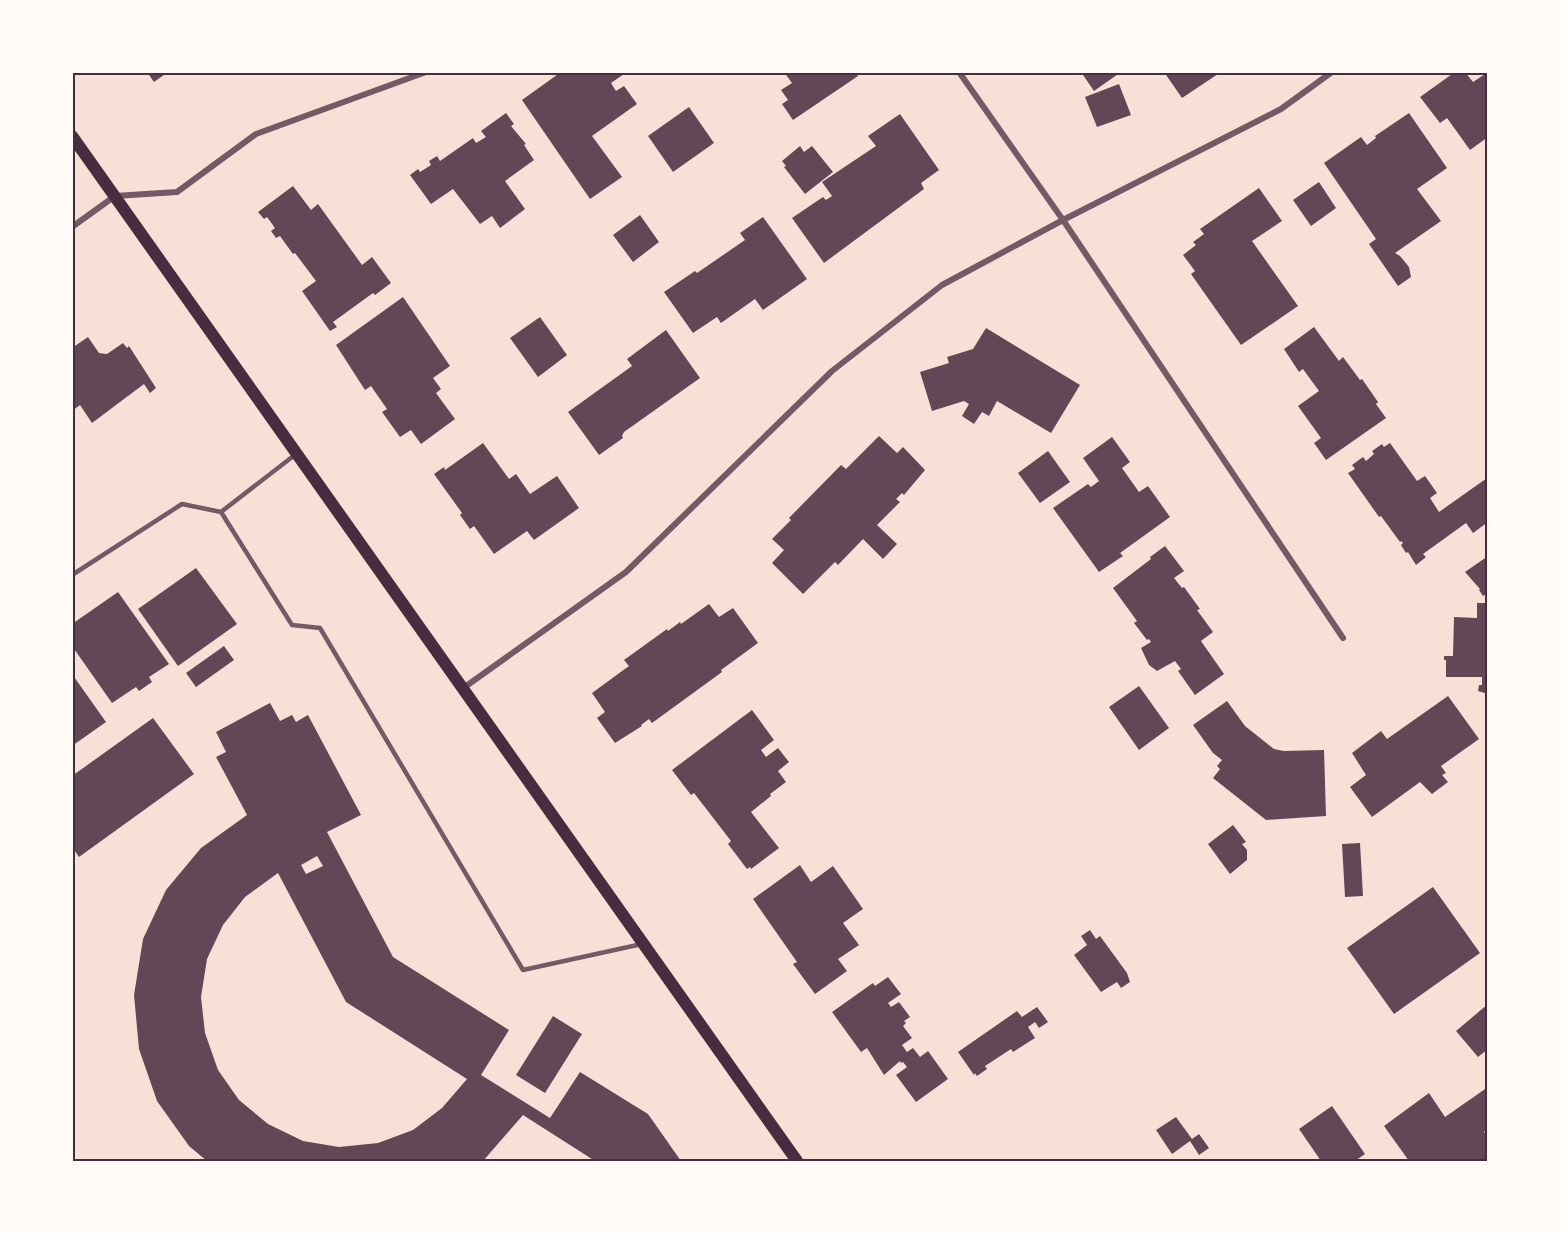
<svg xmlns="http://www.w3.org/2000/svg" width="1560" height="1233" font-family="Manrope,sans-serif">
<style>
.building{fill:#644757;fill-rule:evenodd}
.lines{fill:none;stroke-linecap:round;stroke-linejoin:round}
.service{stroke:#755966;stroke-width:4.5}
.minor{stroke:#755966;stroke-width:6}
.secondary{stroke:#4a2c40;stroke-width:12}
.neatline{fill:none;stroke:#4a2c40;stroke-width:2}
</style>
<rect width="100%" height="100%" fill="#f7e1d7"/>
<path class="building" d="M147,72H168L154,82Z
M561,72H627L611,83L616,91L624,86L637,104L592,136L622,177L590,199L522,100Z
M784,72H856L858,76L793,120L782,104L788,100L781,90L792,83Z
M1081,72H1121L1094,91Z
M1164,72H1221L1182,98Z
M1455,72H1465L1473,82L1488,72V137L1470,150L1447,118L1440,123L1420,97Z
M1119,84L1131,115L1097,127L1085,97Z
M689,107L714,143L673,172L648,136Z
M506,113L514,124L511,126L526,144L524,145L534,160L505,181L525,209L500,228L492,216L480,224L453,189L431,204L410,175L418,169L420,172L431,165L429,161L437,156L440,161L473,138L476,143L486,137L481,131Z
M1409,113L1447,168L1417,189L1441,221L1395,253L1400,256L1409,267L1411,277L1398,286L1369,244L1376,239L1324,163L1361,137L1367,145L1376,138L1375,136Z
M900,114L939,170L921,183L924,189L824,263L792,218L823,197L826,200L832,196L822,182L876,146L868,136Z
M800,146L804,152L812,146L833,172L805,194L784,167L786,166L782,161Z
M1319,182L1336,208L1311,226L1293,200Z
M293,186L311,210L318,204L362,265L372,257L391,283L375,295L373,293L333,322L337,327L330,331L302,291L316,281L295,253L293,254L280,236L276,238L271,231L275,228L267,217L264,219L258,212Z
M1259,188L1282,221L1252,241L1298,306L1241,345L1191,274L1195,271L1183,255L1196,245L1193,242L1204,234L1200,229Z
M640,215L659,242L633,262L613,235Z
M763,217L807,279L763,310L755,299L721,323L717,317L693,333L664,292L695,271L697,273L745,240L740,233Z
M403,297L450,366L433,378L441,389L436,393L455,419L421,444L411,430L400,437L382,412L387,409L371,386L365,390L336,345Z
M540,317L567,355L538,377L510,338Z
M1314,327L1339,361L1343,357L1360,380L1362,379L1378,402L1376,404L1386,418L1326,460L1314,443L1321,438L1298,406L1319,391L1303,369L1299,372L1284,349Z
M986,328L1080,385L1051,433L997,401L989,416L982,412L974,424L962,416L969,404L964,401L932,411L920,372L949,363L947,357L973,349Z
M666,330L700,378L624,432L622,436L623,438L599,455L568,412L632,366L627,359Z
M88,337L99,353L107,354L123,343L127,348L129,346L156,388L150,393L144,384L92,423L80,405L72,411V348Z
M879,436L897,453L903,447L925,470L904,495L902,493L896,499L900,502L877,525L897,544L883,559L863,539L838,565L835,562L803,594L772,563L784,550L772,539L791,520L789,518L841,465L846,469Z
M1112,437L1130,462L1122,468L1139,492L1148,486L1170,517L1120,553L1123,556L1099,572L1053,508L1088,484L1091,487L1099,481L1083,458Z
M483,443L509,479L516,474L530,494L557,476L579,508L534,540L527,531L494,554L474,526L470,529L460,515L462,513L434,474L444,467L445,470Z
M1390,443L1417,481L1425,476L1437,493L1430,498L1439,512L1487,478L1488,522L1473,533L1466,523L1423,554L1426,557L1416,565L1408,552L1406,553L1401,545L1403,543L1401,541L1400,542L1381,516L1379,517L1348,473L1355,469L1352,465L1363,457L1366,461L1374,454L1372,451L1382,444L1384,447Z
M1048,451L1070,482L1040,503L1018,473Z
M1165,546L1184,571L1174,578L1182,588L1184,587L1200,609L1197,610L1213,632L1201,641L1224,674L1195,695L1178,671L1181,669L1175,661L1157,671L1149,665L1141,648L1151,642L1149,639L1147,640L1134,623L1137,621L1113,588L1151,559L1150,557Z
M1488,556V593L1483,596L1479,590L1480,589L1465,572Z
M196,568L237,624L178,666L138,609Z
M118,592L169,664L149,677L152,682L139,691L136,687L112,703L72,646V624Z
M1477,603H1488V694L1478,691L1479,685H1482V677H1446V660H1444V656H1453L1454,617L1477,618Z
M709,604L719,617L733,608L758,643L721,670L722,672L652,723L649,719L641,725L642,726L615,743L597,718L605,712L592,693L629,666L624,660L667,629L668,631L680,622L681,624Z
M224,646L234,660L196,687L186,673Z
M72,674L106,722L72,746Z
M1139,686L1169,728L1139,750L1109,707Z
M1448,696L1479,739L1441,766L1446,773L1442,775L1448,782L1432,794L1420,782L1372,817L1350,787L1366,775L1352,753L1381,731L1387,739Z
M1227,701L1245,726L1274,749L1284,751L1324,750L1326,816L1266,820L1213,778L1220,769L1217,766L1222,760L1213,753L1193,725Z
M270,703L280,721L292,715L296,722L308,715L361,815L327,832L393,957L509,1030L481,1075L550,1118L580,1072L648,1114L681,1161H595L523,1115L483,1161H207L189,1146L157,1101L139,1049L134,995L143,939L166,890L201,848L247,815L216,757L226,752L216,732ZM317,856L323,866L306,874L301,865ZM278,873L346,1002L467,1079L442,1108L413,1130L378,1143L339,1147L303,1141L268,1124L239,1100L218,1070L205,1033L201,997L207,959L223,925L245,897Z
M752,710L774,740L761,750L766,757L778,748L789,762L778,771L786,782L770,794L771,796L751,812L779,848L751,869L750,867L747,869L728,844L731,841L694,793L691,795L672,770Z
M153,718L194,774L79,857L72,847V776Z
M1233,825L1246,842L1242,844L1247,850V860L1230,874L1208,844Z
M1360,843L1363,896L1345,897L1342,844Z
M800,865L811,882L833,866L863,909L843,923L859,945L838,959L847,971L815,994L793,964L797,962L753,899Z
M1433,887L1480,953L1394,1014L1347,948Z
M1090,930L1096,939L1100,936L1127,973L1130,982L1121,988L1117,982L1101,992L1074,955L1087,945L1081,936Z
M888,977L901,994L888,1003L891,1007L899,1002L910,1017L904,1021L906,1023L903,1026L912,1038L902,1045L907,1052L913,1048L920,1057L928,1051L948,1079L916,1102L896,1075L907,1067L903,1062L901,1063L900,1061L884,1075L867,1048L861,1052L832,1012L873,983L875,986Z
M1488,1004V1049L1478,1057L1456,1031Z
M1037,1007L1048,1022L1039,1028L1035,1022L1028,1027L1035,1038L1013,1052L1011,1049L985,1066L987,1069L977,1076L975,1073L974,1075L958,1052L1017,1011L1022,1017Z
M553,1016L582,1034L545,1093L516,1075Z
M1488,1087V1129L1484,1132L1488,1137V1161H1409L1384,1126L1429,1093L1445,1117Z
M1332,1106L1365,1154L1355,1161H1321L1299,1129Z
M1176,1117L1192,1139L1199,1134L1209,1148L1199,1155L1190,1141L1172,1154L1156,1130Z"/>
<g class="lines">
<path class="service" d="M296,454L221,512L292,625L320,628L523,970L642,944
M72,575L182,504L221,512"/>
<path class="minor" d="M959,72L1063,220L1343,638
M72,227L115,196L177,192L256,134L426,72
M462,689L626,572L832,371L942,285L1063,220L1281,109L1332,72"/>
<path class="secondary" d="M72,136L797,1161"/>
</g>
<rect width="1560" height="1233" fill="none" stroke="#fffaf5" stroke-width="147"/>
<rect x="74" y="74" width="1412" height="1086" class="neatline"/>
</svg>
